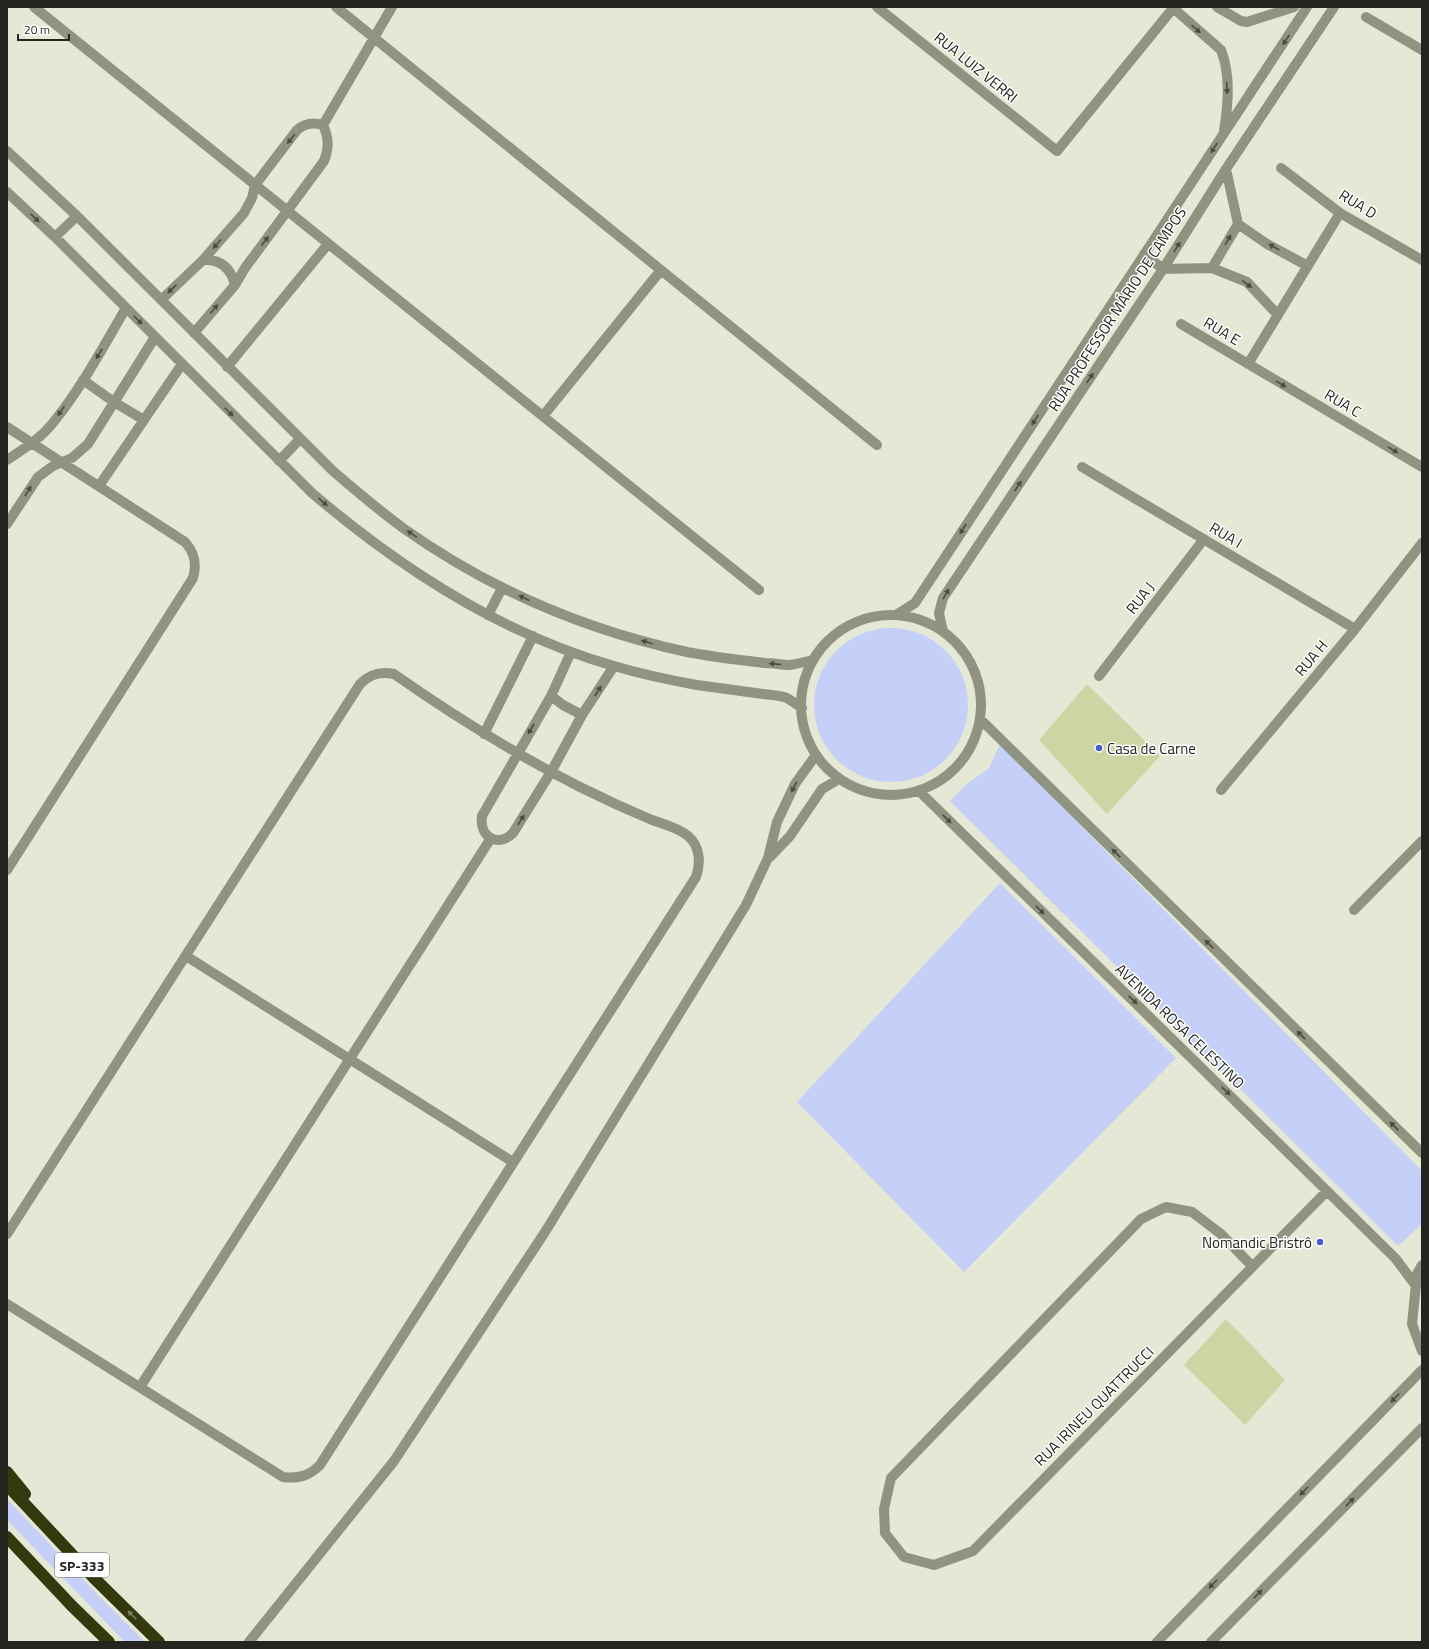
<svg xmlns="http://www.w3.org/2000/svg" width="1429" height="1649" font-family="'Titillium Web',sans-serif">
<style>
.green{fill:#c4d0f8}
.building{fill:#cdd5a5}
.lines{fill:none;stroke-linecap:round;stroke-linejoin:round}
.minor{stroke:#8f937f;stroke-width:10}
.highway{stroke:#33380d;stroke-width:12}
.oneway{fill:#494c40}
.oneway2{fill:#7a7e62}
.poi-dot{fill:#4b5dd2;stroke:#fff;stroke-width:1.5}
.labels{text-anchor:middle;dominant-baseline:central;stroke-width:3;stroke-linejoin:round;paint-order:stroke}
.shield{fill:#fff;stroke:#666662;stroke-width:1}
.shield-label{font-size:14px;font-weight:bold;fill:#24251e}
.street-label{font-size:15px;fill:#24251e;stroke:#fff}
.poi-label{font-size:15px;fill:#24251e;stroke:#fff;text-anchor:start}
</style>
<rect width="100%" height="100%" fill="#e4e8d4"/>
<path class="green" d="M814 705a77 77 0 1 1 154 0a77 77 0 1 1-154 0Z
M1000,744L1422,1171V1224L1398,1246L950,801L968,783L989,768Z
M1000,883L1176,1058L964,1272L797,1102Z
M7,1499L98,1595L145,1642H125L7,1520Z"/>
<path class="building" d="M1087,684L1160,756L1107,814L1039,740Z
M1226,1319L1285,1380L1245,1425L1184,1365Z"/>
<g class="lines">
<path class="minor" d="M34,7L759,590
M336,7L877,445
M877,7L1057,151L1174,7
M1172,7L1221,50C1231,75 1228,105 1224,131
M1217,7L1241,21L1247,22L1294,7
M1366,17L1422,50
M323,125L392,7
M7,151L77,216L333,471C356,491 379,510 403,528C489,589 585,630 687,652C713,657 739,660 765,663C773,663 782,665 789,665C797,664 805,662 813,660
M1281,168L1340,213L1422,260
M7,192L55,237L312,493C401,569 501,634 614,666C641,674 669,680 697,685C719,688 741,691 763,694C770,695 780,695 787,698C792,701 797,705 802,708
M1238,224L1267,244L1308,266
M55,237L77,216
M1144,254L1163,269L1212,268L1238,224L1226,169
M203,260C221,259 231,268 235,285
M1212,268L1247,282L1278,315
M161,300L203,260L244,213L252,198L255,185L297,130C305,123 313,122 323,125C329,138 329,148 324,161L245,268L235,285L194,333
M1181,324L1422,467
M1248,364L1340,213
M227,367L328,244
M83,380L114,402L144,420
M543,416L661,270
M7,427L185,542C195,553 197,564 193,578L7,870
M7,460C23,449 40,439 52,424C81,389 103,347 126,308
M279,461L300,439
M1082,467L1355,629
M99,486L182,364
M7,524L38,477L53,466L72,458L88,444L155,337
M488,615L502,588
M896,615L915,603L1307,7
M801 705a90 90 0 1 1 180 0a90 90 0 1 1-180 0Z
M943,632L939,613L943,598L1163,269L1226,169L1334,7
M571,652L551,696L482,816C479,837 498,848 513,833L551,772L582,715L614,666
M1099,676L1204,539
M551,696L563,705L582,715
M980,719L1422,1153
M484,734L533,636
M1221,790L1355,629L1422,543
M919,791L1327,1191L1396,1259L1416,1286
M770,857L790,836L822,789L839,779
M1354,910L1422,841
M186,956L513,1162
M7,1234L360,684C370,674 380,671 394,674C454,716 515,754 580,787C604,799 628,810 652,820C663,824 679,828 688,836C700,846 701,863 696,877L320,1465C309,1476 298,1479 283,1477L7,1304
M1422,1265L1417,1274L1412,1324L1422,1351
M1252,1266L1221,1234L1192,1212L1166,1207L1141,1219L891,1478L884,1509L885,1533L904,1557L934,1565L973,1551L1327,1191
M140,1387L491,838
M249,1642L394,1461L545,1232L746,905L768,858L777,822L795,784L816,755
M1157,1642L1422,1370
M1211,1642L1422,1428"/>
<path class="highway" d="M7,1472L25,1494
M7,1485L94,1578L159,1642
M7,1537L72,1606L109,1642"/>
</g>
<defs><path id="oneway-solid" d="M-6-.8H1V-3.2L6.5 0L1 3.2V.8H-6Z"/></defs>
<g class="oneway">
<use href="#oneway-solid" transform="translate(1196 29) rotate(41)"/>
<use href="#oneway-solid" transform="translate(1286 40) rotate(123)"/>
<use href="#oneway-solid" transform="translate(1227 88) rotate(87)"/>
<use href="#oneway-solid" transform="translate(291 139) rotate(128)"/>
<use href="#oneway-solid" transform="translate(1214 148) rotate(123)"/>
<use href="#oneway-solid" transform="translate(35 218) rotate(44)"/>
<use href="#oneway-solid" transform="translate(1228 240) rotate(-60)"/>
<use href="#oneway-solid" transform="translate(265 241) rotate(-53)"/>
<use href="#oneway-solid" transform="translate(217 244) rotate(131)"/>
<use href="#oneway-solid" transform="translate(1177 247) rotate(-58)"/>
<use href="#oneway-solid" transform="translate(1274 247) rotate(-151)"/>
<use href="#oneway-solid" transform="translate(1247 284) rotate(37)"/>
<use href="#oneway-solid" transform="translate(172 289) rotate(137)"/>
<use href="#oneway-solid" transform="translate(214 309) rotate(-50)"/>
<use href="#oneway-solid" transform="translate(138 320) rotate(45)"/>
<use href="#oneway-solid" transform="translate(99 354) rotate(121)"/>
<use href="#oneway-solid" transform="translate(1090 378) rotate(-56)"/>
<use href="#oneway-solid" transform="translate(1281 384) rotate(31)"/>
<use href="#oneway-solid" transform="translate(61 411) rotate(125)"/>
<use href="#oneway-solid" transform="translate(229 412) rotate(45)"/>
<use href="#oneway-solid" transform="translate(1035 420) rotate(123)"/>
<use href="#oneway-solid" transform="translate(1393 450) rotate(31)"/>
<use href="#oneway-solid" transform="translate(1018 486) rotate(-56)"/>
<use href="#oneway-solid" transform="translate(28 491) rotate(-58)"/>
<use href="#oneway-solid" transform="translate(323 502) rotate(41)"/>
<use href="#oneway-solid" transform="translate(963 529) rotate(123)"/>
<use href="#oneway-solid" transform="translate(412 534) rotate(-146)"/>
<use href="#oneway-solid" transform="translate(946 594) rotate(-60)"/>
<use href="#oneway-solid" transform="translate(524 598) rotate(-155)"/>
<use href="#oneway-solid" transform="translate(647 642) rotate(-164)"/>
<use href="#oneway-solid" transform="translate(775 664) rotate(-175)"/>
<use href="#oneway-solid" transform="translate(598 691) rotate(-57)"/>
<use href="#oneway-solid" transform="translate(531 729) rotate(121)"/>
<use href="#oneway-solid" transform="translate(794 787) rotate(118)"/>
<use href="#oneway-solid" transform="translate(947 819) rotate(44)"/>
<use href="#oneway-solid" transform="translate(521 820) rotate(-58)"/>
<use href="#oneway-solid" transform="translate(1116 853) rotate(-136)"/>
<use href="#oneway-solid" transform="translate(1040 910) rotate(44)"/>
<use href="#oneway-solid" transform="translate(1209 944) rotate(-136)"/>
<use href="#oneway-solid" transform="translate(1133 1000) rotate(44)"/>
<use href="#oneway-solid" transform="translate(1301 1035) rotate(-136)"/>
<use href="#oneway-solid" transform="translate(1226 1091) rotate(44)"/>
<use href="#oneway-solid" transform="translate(1394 1126) rotate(-136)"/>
<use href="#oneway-solid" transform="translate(1395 1398) rotate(134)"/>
<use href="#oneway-solid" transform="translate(1304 1491) rotate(134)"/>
<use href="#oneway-solid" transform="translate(1350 1502) rotate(-45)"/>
<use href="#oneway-solid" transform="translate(1213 1584) rotate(134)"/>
<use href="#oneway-solid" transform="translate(1258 1594) rotate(-45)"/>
</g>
<use class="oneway2" href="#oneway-solid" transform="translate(132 1615) rotate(-135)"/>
<g class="poi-dot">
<circle cx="1099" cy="748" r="4"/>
<circle cx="1320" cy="1242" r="4"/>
</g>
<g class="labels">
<rect class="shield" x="55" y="1553" width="54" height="24" rx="3"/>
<g class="shield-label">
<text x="82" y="1565">SP-333</text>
</g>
<g class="street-label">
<text transform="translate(976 67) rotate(39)">RUA LUIZ VERRI</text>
<text transform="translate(1358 204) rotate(32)">RUA D</text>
<text transform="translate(1117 309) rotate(-57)">RUA PROFESSOR MÁRIO DE CAMPOS</text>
<text transform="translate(1222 331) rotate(31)">RUA E</text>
<text transform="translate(1343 403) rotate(31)">RUA C</text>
<text transform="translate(1226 535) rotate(31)">RUA I</text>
<text transform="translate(1140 598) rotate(-52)">RUA J</text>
<text transform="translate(1311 658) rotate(-50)">RUA H</text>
<text transform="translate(1180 1026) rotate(44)">AVENIDA ROSA CELESTINO</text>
<text transform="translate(1094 1406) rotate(-45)">RUA IRINEU QUATTRUCCI</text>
</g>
<g class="poi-label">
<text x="1107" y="748">Casa de Carne</text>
<text x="1312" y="1242" text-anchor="end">Nomandic Bristrô</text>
</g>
</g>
<rect width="1429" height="1649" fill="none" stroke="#24251e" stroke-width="16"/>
<path d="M18 34v6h51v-6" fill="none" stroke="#24251e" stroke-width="2"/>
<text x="24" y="34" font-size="12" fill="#24251e" stroke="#ffffff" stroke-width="3" paint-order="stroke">20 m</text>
</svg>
